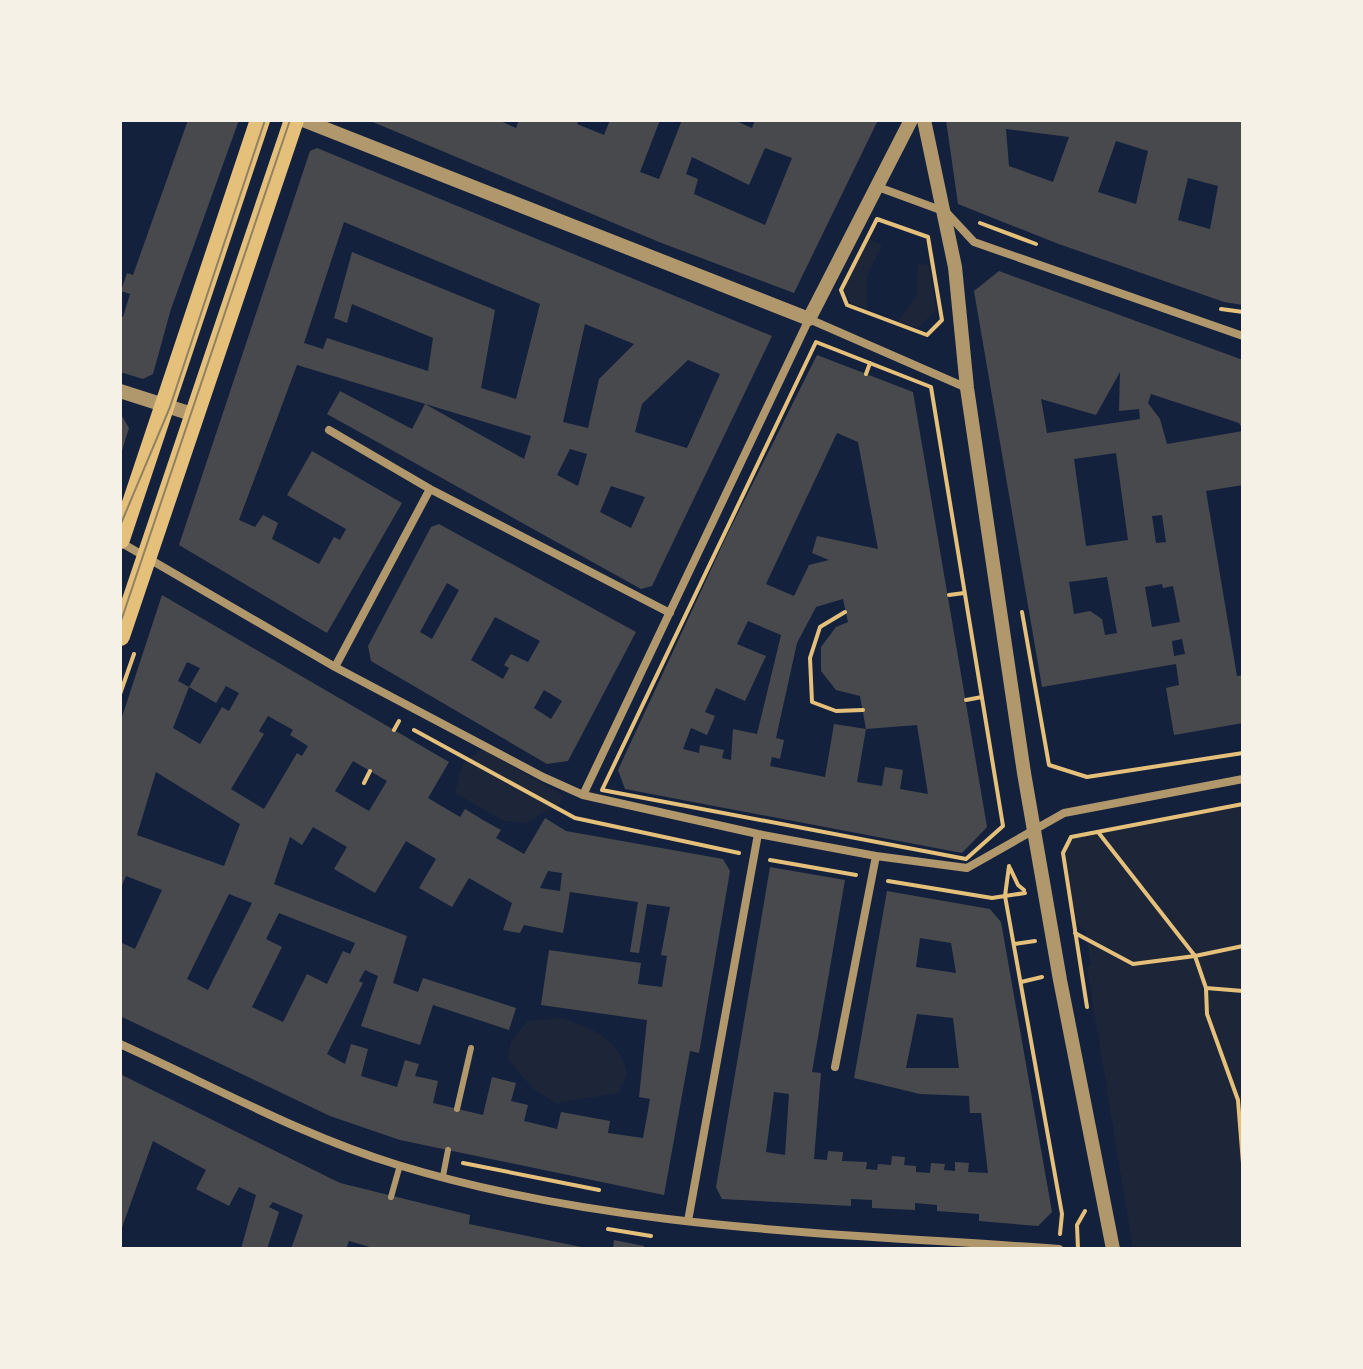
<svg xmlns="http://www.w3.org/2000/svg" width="1363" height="1369" font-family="Merriweather,serif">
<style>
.green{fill:#1d2539}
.building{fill:#48494c;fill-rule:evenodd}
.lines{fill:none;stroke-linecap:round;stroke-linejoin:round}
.path{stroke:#e5c07b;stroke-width:4}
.service{stroke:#b1986c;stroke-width:6}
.minor{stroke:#b1986c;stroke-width:8}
.tertiary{stroke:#b1986c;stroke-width:14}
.primary{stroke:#e5c07b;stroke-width:20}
.tram{stroke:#918062;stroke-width:2}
</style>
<rect width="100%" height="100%" fill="#14213d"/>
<path class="green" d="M869,239L882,245L867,276V309L850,303L844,287Z
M918,264L929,265L936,310L918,328L898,321L917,295Z
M482,749L564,796L559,804L526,823L504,821L455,793L463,763Z
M1243,802V1249H1133L1087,968L1091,964L1085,931L1076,922L1066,861L1068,838Z
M562,1018C593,1028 621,1040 627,1074L619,1093L556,1103L533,1089L508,1059L511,1042L527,1021Z"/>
<path class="building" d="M188,120H239L171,309L153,374L143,379L120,372V316L123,317L130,294L121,291L127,273L133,275Z
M368,120H498L516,128L519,120H579L577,124L604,135L610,120H660L640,172L659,179L682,120H734L752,128L755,120H878L794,293L659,242ZM765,148L792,158L765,225L694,194L698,179L686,174L692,157L749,185Z
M946,120H1243V305L1224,302L1056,243L958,204ZM1006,129L1069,137L1053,182L1009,166ZM1116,141L1148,151L1136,204L1098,192ZM1188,178L1218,186L1210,229L1178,220Z
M317,148L772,336L652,586L641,589L327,414L340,391L412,429L425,404L524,459L531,436L422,403L297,365L239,520L255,527L263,515L278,523L272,539L319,564L334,537L340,540L346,529L287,495L312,451L402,503L327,633L179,545L310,151ZM344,222L540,304L516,399L481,388L495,310L352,252L334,318L347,323L352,304L433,338L428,371L327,338L323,349L304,343ZM585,324L634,344L599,379L588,428L563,422ZM688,360L720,374L687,448L635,432L642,404ZM570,449L587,454L578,486L557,475ZM611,486L645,497L631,528L600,512Z
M999,271L1243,360V430L1239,423L1151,394L1148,403L1160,419L1167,444L1243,431V485L1206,491L1237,676L1243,675V723L1174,735L1166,688L1179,685L1176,664L1042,687L974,291ZM1120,372L1119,411L1139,409L1140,419L1047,433L1041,399L1096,415ZM1116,453L1128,540L1086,546L1074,459ZM1162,515L1166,542L1156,543L1152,516ZM1107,577L1117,633L1105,635L1102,619L1090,611L1074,614L1069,582ZM1162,584L1163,588L1173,586L1180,622L1152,627L1145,587ZM1182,639L1185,654L1174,656L1172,641Z
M817,355L913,392L987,827L962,853L625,789L618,770L727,535ZM837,433L858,442L878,549L817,536L812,553L829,560L809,565L794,596L766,584ZM843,599L848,622L836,627L821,647V671L836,690L860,696L866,729L917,725L928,794L900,789L903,770L885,767L882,786L857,782L866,729L834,724L825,777L770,766L772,757L780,759L784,740L776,738L797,643L816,607ZM748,621L781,635L757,734L733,729L731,760L722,758L724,750L700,745L699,753L683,749L691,728L707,735L715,716L705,712L716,688L745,701L766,656L737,644Z
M120,413L129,428L121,454H120Z
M439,524L636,632L568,761L547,764L371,661L368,646L431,527ZM447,583L459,590L432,639L420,632ZM495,617L540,641L528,662L511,654L504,665L509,668L503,679L471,660ZM544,690L562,701L551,719L534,708Z
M162,595L449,762L428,798L460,817L465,809L483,820L501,830L496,838L524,854L545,818L566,831L723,859L730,871L699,1053L690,1051L664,1195L400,1140L330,1116L120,1016V942L135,949L162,890L126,876L120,890V723ZM187,662L200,668L189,687L178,681ZM226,686L239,693L229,711L222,707L200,744L173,728L189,687L216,703ZM268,716L293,730L290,735L308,746L302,756L297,753L264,809L231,789L264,734L259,731ZM353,761L387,781L369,811L335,791ZM156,772L240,824L224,866L137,835ZM313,827L347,847L334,869L375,893L406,841L436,859L419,888L452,907L469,878L512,903L503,930L520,933L524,925L563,933L570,892L638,902L630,952L639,953L647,904L670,907L661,955L667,956L662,987L638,984L641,963L549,950L541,1005L647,1020L639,1097L650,1099L643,1138L608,1133L610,1121L561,1112L557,1129L524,1121L528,1105L511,1101L516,1083L492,1077L483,1115L433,1103L438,1081L415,1076L419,1064L405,1060L397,1087L361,1076L368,1049L351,1044L345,1064L327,1054L363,983L359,981L365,970L378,976L361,1026L420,1045L433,1005L509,1030L516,1008L423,978L418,992L393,983L407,936L274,884L290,837L302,845ZM548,871L562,873L560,891L540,888ZM229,894L252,903L208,990L187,979ZM279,913L355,943L350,954L343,951L327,984L307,974L283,1022L252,1007L282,947L266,939Z
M770,867L845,880L812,1072L821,1073L814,1159L827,1160L828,1151L843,1152L842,1161L867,1162L866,1169L877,1170L878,1164L891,1165L892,1156L905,1157L904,1165L916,1166V1172L930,1173L931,1163L945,1164L944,1170L955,1171V1162L969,1163L968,1172L988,1173L981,1113H970L969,1096L920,1094L854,1078L887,891L990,909L1001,922L1052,1212L1038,1226L979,1221V1214L937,1211V1205L915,1203V1210L872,1208V1200L851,1199V1206L722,1199L716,1187ZM920,938L951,943L956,973L916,967ZM917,1014L953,1018L959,1068H906ZM774,1092L789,1094L785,1155L766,1152Z
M120,1074L340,1183L470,1215L469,1224L591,1249H377L349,1241L346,1249H291L303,1215L273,1202L269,1207L279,1212L267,1249H241L256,1195L239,1187L229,1206L196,1189L206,1170L153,1141L120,1233Z
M614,1240L644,1246V1249H613Z"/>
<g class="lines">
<path class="path" d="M877,219L928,237L942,320L927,335L847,305L841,290Z
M980,223L1036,244
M1221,309L1243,312
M816,342L931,387L1003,826L966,859L602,790Z
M866,374L870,363
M949,595L964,593
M845,612L820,627L810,658L812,702L836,711L863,710
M1022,612L1049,765L1087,777L1243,753
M120,694L134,654
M966,700L982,697
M394,730L399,721
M414,730L575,818L739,853
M364,783L370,771
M1098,832L1195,956L1243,946
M770,860L856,875
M1009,866L1005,896L1062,1214L1060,1234
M1010,868L1018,885L1024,890
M888,881L992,898L1025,893
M1075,933L1133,964L1195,956L1206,988L1207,1014L1238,1100L1243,1163
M1014,944L1035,941
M1021,982L1042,977
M1206,988L1243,991
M1087,1007L1063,853L1071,837L1243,804
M463,1163L599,1190
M608,1229L651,1236
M1078,1249L1077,1225L1085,1211"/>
<path class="service" d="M457,1109L471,1048
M443,1176L448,1150
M391,1197L400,1165"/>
<path class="minor" d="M878,187L946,212L974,242L1243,336
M329,430L430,489L670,613
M120,542L335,667L543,777L583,795L758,834L876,856L967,868L1064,813L1243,779
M335,667L430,489
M583,795L809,319L967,388
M120,1044C211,1085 302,1136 398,1165C612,1230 839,1233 1059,1249
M835,1067L876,856
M688,1221L758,834"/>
<path class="tertiary" d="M303,120L809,319L911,120
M924,120L955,267L967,388L1024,773L1060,980L1113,1249
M120,391L195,415"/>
<path class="primary" d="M120,539L260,120
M120,636L294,120"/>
<path class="tram" d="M120,526L170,407L265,120
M120,624L290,120"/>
</g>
<rect width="1363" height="1369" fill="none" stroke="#f6f1e7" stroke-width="244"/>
</svg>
